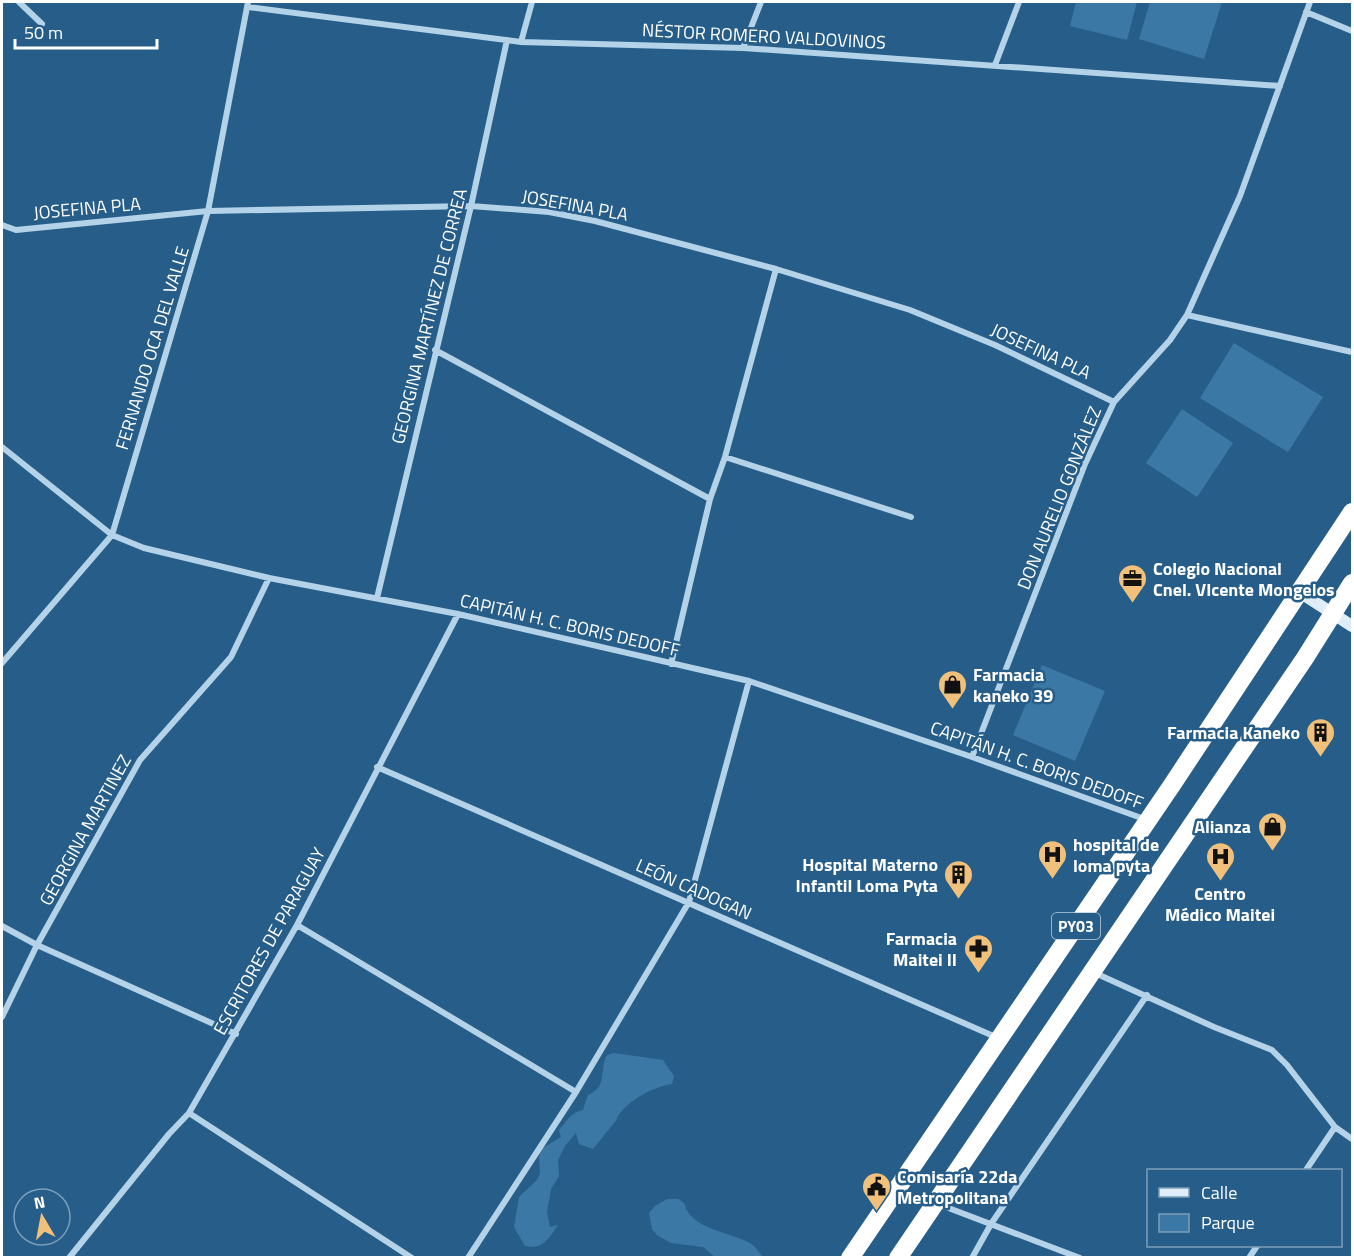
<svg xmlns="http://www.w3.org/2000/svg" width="1354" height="1259" font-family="'Titillium Web',sans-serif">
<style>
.green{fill:#3c78a5}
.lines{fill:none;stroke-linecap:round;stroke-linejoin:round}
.street{stroke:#b4d3e9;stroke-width:6}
.secondary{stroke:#dfedf8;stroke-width:12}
.highway{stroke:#fff;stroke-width:18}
.labels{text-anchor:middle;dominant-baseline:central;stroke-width:5;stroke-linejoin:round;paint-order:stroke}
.shield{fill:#275e89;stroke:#becfdc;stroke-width:1.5}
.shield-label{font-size:16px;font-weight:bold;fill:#fff}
.street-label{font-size:18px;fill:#fff;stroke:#275e89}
.poi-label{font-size:18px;font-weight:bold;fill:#fff;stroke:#275e89;text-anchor:start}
</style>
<rect width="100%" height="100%" fill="#275e89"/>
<path class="green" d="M1076,2H1137L1127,40L1070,26Z
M1150,2H1222L1204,59L1139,39Z
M1234,343L1323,397L1288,452L1200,398Z
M1182,409L1233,443L1197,497L1146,463Z
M1042,665L1105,691L1075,761L1013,735Z
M614,1053L663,1060L674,1076L672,1084C650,1088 628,1100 616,1119L618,1118L593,1149L579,1144L576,1133L565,1146L558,1160L559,1176L551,1189L547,1212L550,1227L558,1225C549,1238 543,1250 525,1246L514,1227L519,1197L537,1180L540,1173L539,1157L541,1149L561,1137L559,1130C567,1121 570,1113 583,1110L588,1095C608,1087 599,1070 607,1055Z
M667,1199H678L684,1203C691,1232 735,1231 754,1246C757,1249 760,1254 763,1257H715L703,1247L671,1243L657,1235L652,1229L649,1213L654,1207Z"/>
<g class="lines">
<path class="street" d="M19,2L42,24
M248,7L521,42L743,48L1280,86
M1306,12L1352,31
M521,42L532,2
M743,48L761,2
M995,65L1019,2
M2,225L16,230L208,211L471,206L549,212L595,221L776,269L910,310L995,345L1114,402
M1187,315L1352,352
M435,350L710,499
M2,447L112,535L144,548L269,578L458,614L749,681L972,757L1147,820
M725,457L911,517
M377,598L471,206L507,40
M2,663L112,535L208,211L248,2
M671,664L710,499L725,457L776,269
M972,757L1085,464L1114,402L1170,340L1187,315L1240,196L1310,2
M377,767L998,1038
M297,925L576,1092
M2,926L37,945L236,1034
M1095,973L1214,1027L1272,1050L1287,1065L1335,1127L1352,1139
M2,1017L37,945L140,760L231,657L269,578
M189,1113L412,1258
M1306,1170L1335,1127
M938,1204L1080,1258
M69,1258L169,1134L189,1113L297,925L458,614
M468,1258L576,1092L689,902L749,681
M972,1258L991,1224L1147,995
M1249,1258L1257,1246"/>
<path class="secondary" d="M1298,591L1352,626"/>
<path class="highway" d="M850,1258L1172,785L1352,512
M898,1258L1305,658L1352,583"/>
</g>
<defs>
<symbol id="office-pin" viewBox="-11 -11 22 30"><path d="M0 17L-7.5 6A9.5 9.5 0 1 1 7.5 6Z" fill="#f1c07a" stroke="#275e89"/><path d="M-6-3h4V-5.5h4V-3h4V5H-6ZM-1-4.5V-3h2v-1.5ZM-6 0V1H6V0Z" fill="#111"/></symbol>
<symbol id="shop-pin" viewBox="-11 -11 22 30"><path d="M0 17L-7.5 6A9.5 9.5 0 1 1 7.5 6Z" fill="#f1c07a" stroke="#275e89"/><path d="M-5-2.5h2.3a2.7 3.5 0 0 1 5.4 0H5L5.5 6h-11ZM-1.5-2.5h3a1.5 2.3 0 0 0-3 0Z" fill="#111"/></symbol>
<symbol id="building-pin" viewBox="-11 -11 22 30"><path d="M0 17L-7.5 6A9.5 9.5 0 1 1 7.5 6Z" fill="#f1c07a" stroke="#275e89"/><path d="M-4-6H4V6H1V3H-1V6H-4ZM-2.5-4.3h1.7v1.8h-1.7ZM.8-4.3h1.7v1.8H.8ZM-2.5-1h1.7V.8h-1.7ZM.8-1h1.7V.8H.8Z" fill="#111"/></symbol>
<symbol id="hospital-pin" viewBox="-11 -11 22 30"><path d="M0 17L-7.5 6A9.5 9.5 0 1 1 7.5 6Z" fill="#f1c07a" stroke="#275e89"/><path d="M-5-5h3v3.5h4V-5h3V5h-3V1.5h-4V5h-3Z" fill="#111"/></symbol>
<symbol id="pharmacy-pin" viewBox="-11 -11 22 30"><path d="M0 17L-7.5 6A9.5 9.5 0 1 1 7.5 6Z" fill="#f1c07a" stroke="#275e89"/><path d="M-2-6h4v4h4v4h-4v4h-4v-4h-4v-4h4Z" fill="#111"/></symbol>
<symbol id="civic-pin" viewBox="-11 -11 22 30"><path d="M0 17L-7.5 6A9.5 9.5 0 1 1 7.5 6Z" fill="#f1c07a" stroke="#275e89"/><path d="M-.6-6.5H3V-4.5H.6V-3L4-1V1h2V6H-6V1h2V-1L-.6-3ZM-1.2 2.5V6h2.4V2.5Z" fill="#111"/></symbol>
</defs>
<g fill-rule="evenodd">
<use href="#office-pin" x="1116" y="562" width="33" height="45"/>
<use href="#shop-pin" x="936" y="668" width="33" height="45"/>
<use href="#building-pin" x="1304" y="716" width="33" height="45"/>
<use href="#shop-pin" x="1256" y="810" width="33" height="45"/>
<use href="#hospital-pin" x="1036" y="838" width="33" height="45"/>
<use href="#hospital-pin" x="1204" y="840" width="33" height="45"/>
<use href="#building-pin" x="942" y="858" width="33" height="45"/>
<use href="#pharmacy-pin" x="962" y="932" width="33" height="45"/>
<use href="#civic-pin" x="860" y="1170" width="33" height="45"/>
</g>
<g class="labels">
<rect class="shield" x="1052" y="913" width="48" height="26" rx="4.5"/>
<g class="shield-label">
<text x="1076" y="926">PY03</text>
</g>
<g class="street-label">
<text transform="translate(764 36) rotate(3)">NÉSTOR ROMERO VALDOVINOS</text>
<text transform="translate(575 205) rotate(10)">JOSEFINA PLA</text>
<text transform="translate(87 208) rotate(-5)">JOSEFINA PLA</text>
<text transform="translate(429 316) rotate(-76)">GEORGINA MARTÍNEZ DE CORREA</text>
<text transform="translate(152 348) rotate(-73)">FERNANDO OCA DEL VALLE</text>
<text transform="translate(1041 351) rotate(25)">JOSEFINA PLA</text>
<text transform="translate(1059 498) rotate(-68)">DON AURELIO GONZÁLEZ</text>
<text transform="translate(570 625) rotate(13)">CAPITÁN H. C. BORIS DEDOFF</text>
<text transform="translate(1037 765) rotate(20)">CAPITÁN H. C. BORIS DEDOFF</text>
<text transform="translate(85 830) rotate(-61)">GEORGINA MARTINEZ</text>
<text transform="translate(694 889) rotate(24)">LEÓN CADOGAN</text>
<text transform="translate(269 941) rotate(-61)">ESCRITORES DE PARAGUAY</text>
</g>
<g class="poi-label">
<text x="1153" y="568">Colegio Nacional<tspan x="1153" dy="21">Cnel. VIcente Mongelos</tspan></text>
<text x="973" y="674">Farmacia<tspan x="973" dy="21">kaneko 39</tspan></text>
<text x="1300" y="732" text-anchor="end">Farmacia Kaneko</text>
<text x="1251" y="826" text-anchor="end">Alianza</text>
<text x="1073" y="844">hospital de<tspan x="1073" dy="21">loma pyta</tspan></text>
<text x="938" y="864" text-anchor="end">Hospital Materno<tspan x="938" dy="21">Infantil Loma Pyta</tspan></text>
<text x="1220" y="893" text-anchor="middle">Centro<tspan x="1220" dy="21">Médico Maitei</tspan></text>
<text x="957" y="938" text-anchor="end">Farmacia<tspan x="957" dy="21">Maitei II</tspan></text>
<text x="897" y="1176">Comisaría 22da<tspan x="897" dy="21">Metropolitana</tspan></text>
</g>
</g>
<rect width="1354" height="1259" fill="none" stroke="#ffffff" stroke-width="6"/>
<rect x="1147" y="1169" width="195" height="78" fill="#275e89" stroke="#7d9eb8" stroke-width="1.5"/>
<rect x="1159" y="1188" width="30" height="9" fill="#dfedf8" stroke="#7d9eb8" stroke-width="1.5"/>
<text x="1201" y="1199" font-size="18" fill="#ffffff">Calle</text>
<rect x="1159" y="1214" width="30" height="18" fill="#3c78a5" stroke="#7d9eb8" stroke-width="1.5"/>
<text x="1201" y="1229" font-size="18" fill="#ffffff">Parque</text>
<g transform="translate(42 1217) rotate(350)"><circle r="28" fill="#275e89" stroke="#7d9eb8" stroke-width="1.5"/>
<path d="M0-4.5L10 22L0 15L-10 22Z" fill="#f1c07a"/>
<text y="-9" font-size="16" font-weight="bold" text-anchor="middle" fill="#ffffff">N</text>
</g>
<path d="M15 39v9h142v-9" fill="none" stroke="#ffffff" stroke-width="3"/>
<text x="24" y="39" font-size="18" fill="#ffffff" stroke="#275e89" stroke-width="4.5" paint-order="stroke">50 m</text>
</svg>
